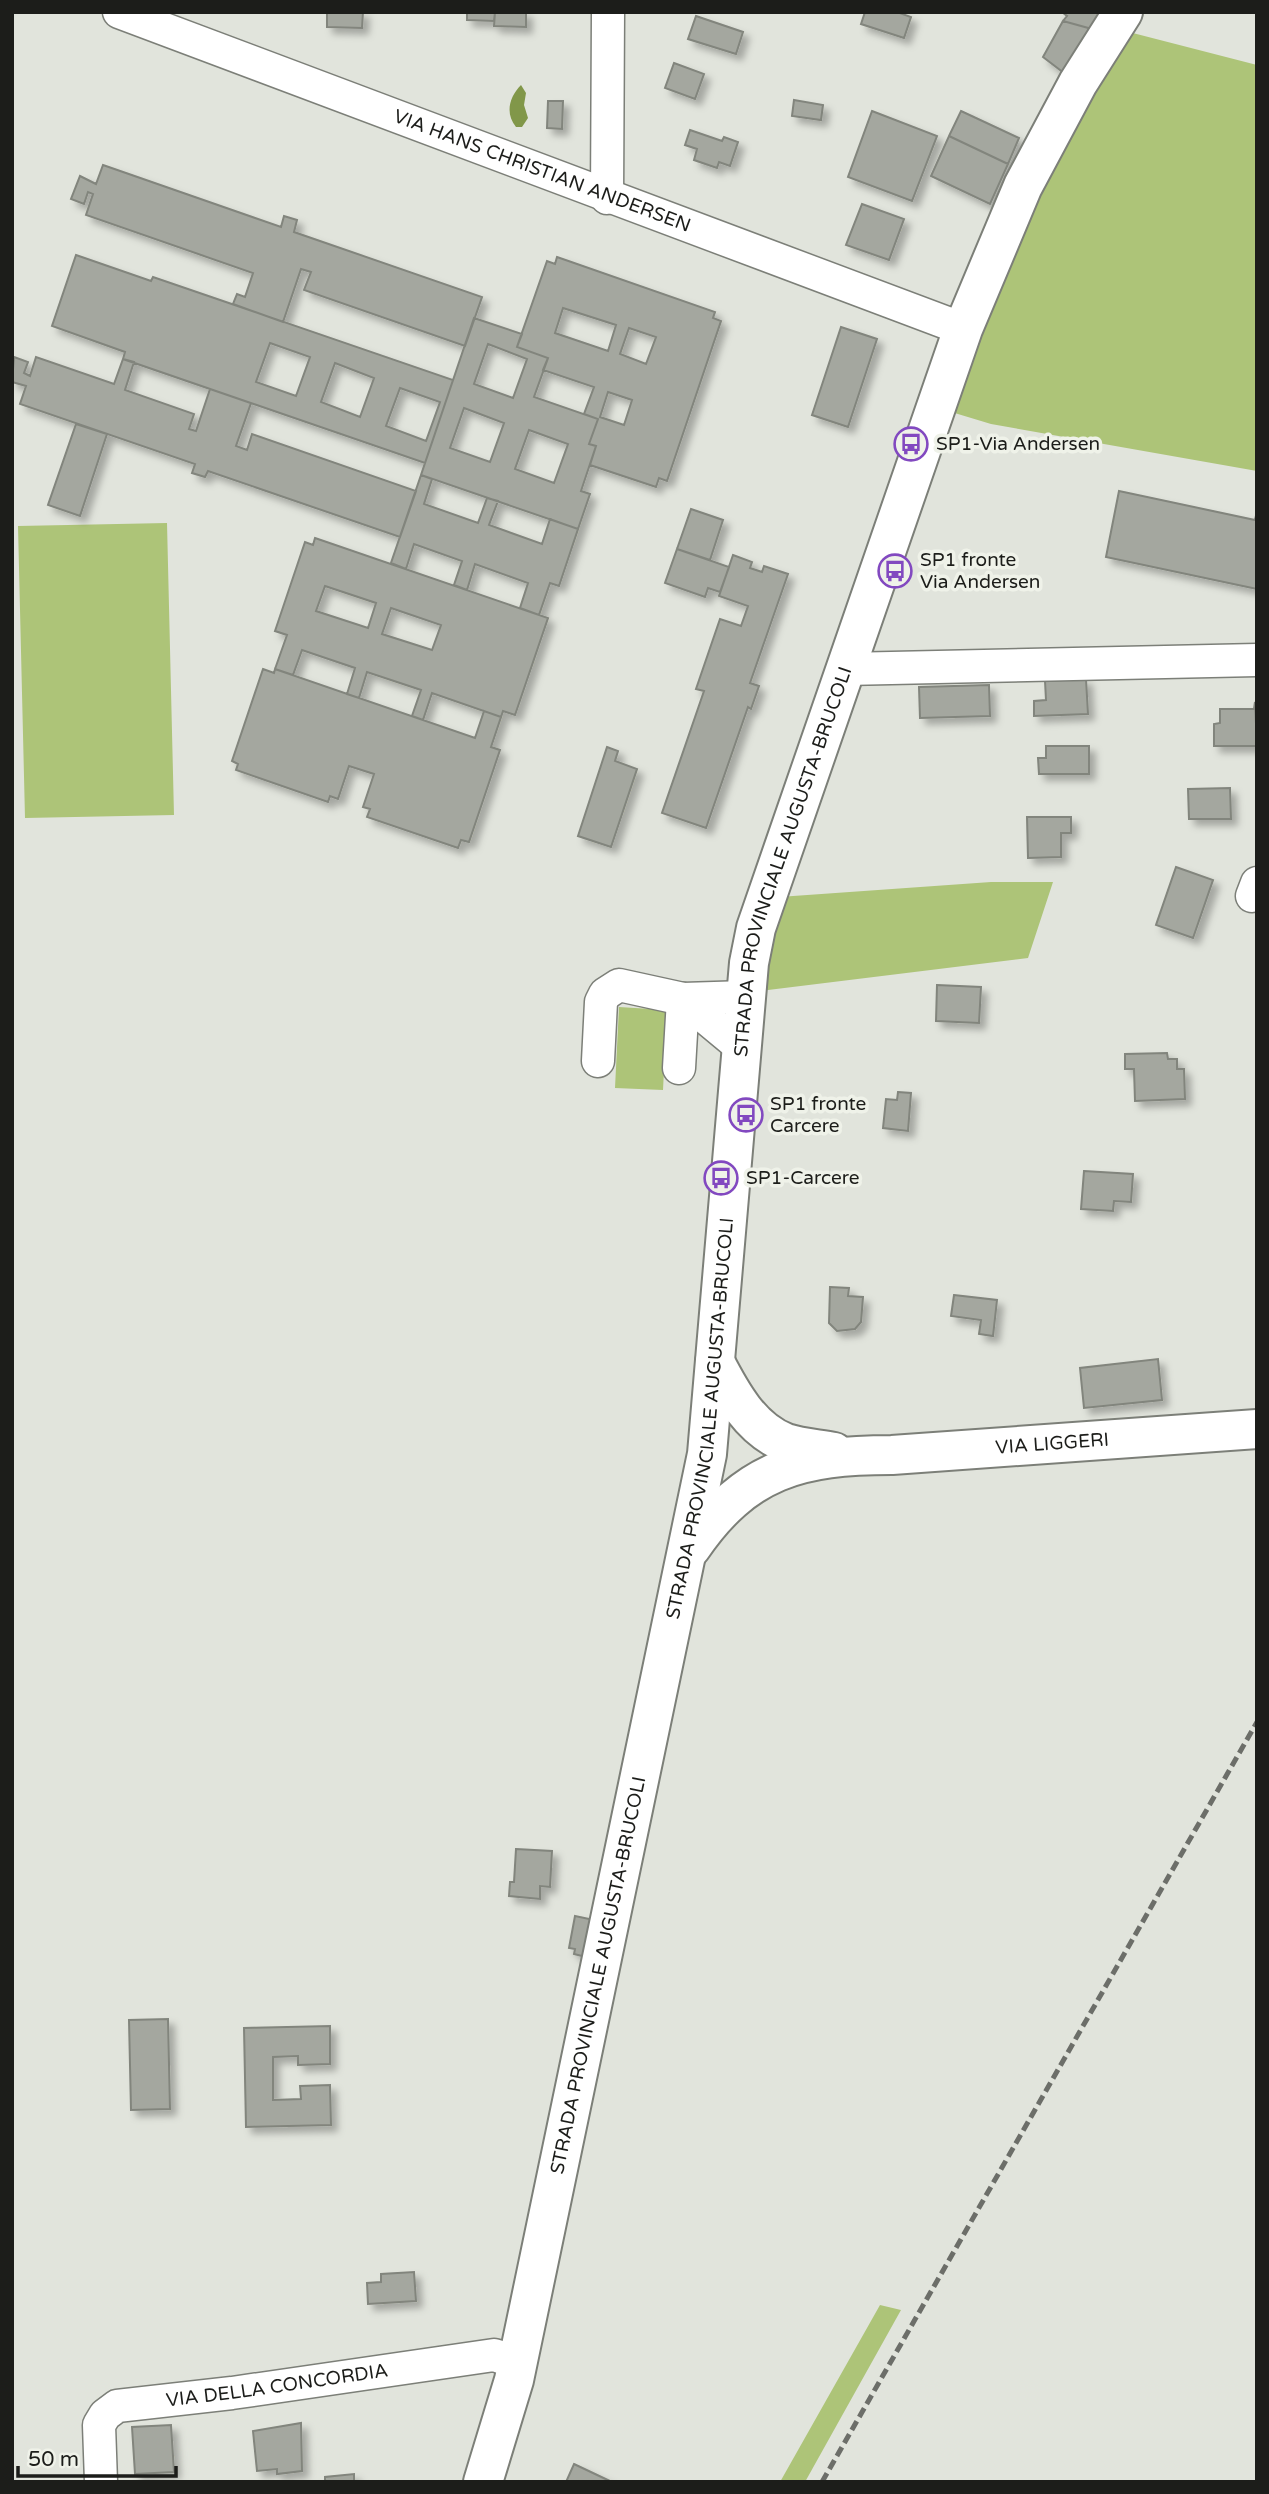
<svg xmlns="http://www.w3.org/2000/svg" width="1269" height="2494" font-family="'Varela Round',sans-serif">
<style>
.green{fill:#adc478}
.water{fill:#819749}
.building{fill:#a4a79f;stroke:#82857d;stroke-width:2;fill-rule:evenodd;filter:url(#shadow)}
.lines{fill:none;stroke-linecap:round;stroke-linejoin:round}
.minor-casing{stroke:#7c7f78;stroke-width:35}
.major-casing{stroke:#7c7f78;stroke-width:42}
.minor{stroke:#fff;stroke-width:32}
.major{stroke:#fff;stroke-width:38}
.rail{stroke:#6c6e69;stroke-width:5;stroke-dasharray:10 5;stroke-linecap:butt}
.labels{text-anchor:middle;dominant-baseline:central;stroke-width:7;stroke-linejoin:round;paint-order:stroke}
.street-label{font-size:19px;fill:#1c1d1a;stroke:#eff2e9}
.poi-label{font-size:19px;fill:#1c1d1a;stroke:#eff2e9;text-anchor:start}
</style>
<defs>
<filter id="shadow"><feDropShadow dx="6" dy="6" stdDeviation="3.5" flood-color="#0004"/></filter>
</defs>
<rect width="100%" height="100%" fill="#e1e4dc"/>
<path class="green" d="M1125,31L1257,65V471L991,424L948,411L1024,213Z
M167,523L174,815L25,818L18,526Z
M991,882H1053L1028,958L760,991L779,897Z
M619,1007L667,1010L663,1090L615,1088Z
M880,2305L901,2310L805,2482H780Z"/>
<path class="water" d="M521,85L526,93L524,105L528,118L522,127H516C505,114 509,97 521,85Z"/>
<path class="building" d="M327,12H363L362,28L327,27Z
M467,12H495L494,21L467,20Z
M495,12H526V27L494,26Z
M865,12H897L911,17L904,38L861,24Z
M1062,12H1101L1092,29L1063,21L1067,16Z
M696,16L743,32L736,54L688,39Z
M1063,21L1092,29L1064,73L1043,57Z
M674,63L704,74L695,99L665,88Z
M794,100L823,105L821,120L792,116Z
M548,101H563L562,129L547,128Z
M872,111L937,136L912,201L848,177Z
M961,111L1019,138L1008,164L949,136Z
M690,130L722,141L724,137L738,142L730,166L719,162L717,168L694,160L697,149L685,145Z
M949,136L1008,164L990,204L931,176Z
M103,165L281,227L284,216L297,220L294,232L482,297L465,346L304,290L311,272L301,269L283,322L233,304L237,294L245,297L253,273L86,215L93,194L88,192L84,204L71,199L80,176L96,184Z
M862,204L904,219L889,260L846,245Z
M76,255L151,281L153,277L453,380L425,463L123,359L125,352L52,326ZM270,343L310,357L296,396L256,382ZM335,363L374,378L360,417L321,402ZM400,388L440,402L426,441L386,426Z
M557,257L715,312L713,318L721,321L667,481L659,478L656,487L590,465L596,446L589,444L598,419L584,414L594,387L543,370L548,358L517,347L547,261L555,264ZM563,308L616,325L608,351L555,333ZM629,328L656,337L646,364L620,354ZM608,392L632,400L624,425L600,417Z
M474,318L522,334L517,347L548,358L534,397L598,419L589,444L596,446L581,491L590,494L578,529L421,475ZM488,344L527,359L513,398L474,384ZM464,408L504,423L490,462L450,448ZM529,430L568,444L554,483L515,469Z
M841,327L877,339L848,427L812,415Z
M14,357L28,362L24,373L30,376L36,357L114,384L123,359L134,362L125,390L194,414L189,429L196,431L210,389L251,403L236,446L247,450L252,434L416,491L400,537L208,471L205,477L192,473L195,464L20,404L26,386L12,382Z
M76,424L107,434L80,516L48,505Z
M421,475L432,479L424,504L478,523L487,498L498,501L489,525L542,544L550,519L578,529L559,586L550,583L539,615L520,608L528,583L475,564L467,590L454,585L462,561L414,544L406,569L391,563Z
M1119,491L1255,520L1257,511V589L1106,557Z
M691,509L723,520L710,560L677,549Z
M315,538L548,618L515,715L503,711L501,717L432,693L423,720L412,716L421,690L367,672L359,698L347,694L355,668L302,650L293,675L275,669L287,635L275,631L305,542L313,545ZM325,586L376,603L368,628L316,611ZM391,608L441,625L432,650L382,634Z
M677,549L729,567L720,592L708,588L705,597L665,583Z
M733,555L752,562L750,568L762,572L764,566L788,574L750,683L759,686L751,709L748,707L706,828L662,813L704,691L696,689L720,619L741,626L748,606L719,596Z
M263,669L274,673L275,669L475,738L484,711L501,717L491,747L500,750L469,842L461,840L458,848L367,817L370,809L363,807L374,774L349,766L338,799L330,796L328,802L236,770L238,764L232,761Z
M1086,679L1088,714L1034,716V701L1046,700L1045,681Z
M989,685L990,716L920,718L919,687Z
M1255,702L1257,746H1214V724L1220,723V709H1254Z
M1046,746H1089V774H1039L1038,758H1046Z
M607,747L618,751L615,761L637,769L611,847L578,836Z
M1230,788L1231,819H1189L1188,789Z
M1027,817H1071V833H1061V857L1028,858Z
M1176,867L1213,880L1193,938L1156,925Z
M937,985L981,987L979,1023L936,1021Z
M1167,1053L1168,1059H1177V1069H1184L1185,1099L1135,1101L1134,1069H1125V1054Z
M898,1092L911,1093L908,1131L883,1128L886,1099L897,1100Z
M1084,1171L1133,1174L1131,1202L1114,1201L1113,1211L1081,1209Z
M830,1287L849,1288L848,1296L863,1297L861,1322L855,1329L837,1331L829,1323Z
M954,1295L997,1300L993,1336L979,1334L981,1320L951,1316Z
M1158,1359L1162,1400L1084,1408L1080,1368Z
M516,1849L552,1851L550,1887L540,1886V1899L509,1896L510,1882H514Z
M575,1916L594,1920L586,1957L574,1954L575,1949L569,1948Z
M168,2019L170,2109L131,2110L129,2020Z
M330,2026V2064L298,2065V2056L273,2057V2100L301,2099L300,2086L330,2085L331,2125L246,2127L244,2028Z
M414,2272L416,2301L368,2304L367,2283L381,2282V2274Z
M301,2423L302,2471L277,2474V2469L257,2471L253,2431Z
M171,2425L174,2472L135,2474L132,2427Z
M574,2464L612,2482H566Z
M354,2474V2482H325V2477Z"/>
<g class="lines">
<defs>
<g id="minor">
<path id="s1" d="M119,12L963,329"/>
<path d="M607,198L608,12"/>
<path d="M845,669L1257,660"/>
<path d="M1252,896L1257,883"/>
<path d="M683,999L742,1048"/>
<path d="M598,1061L601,1002L605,994L619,985L683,999L746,997"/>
<path d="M679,1068L683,999"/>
<path id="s2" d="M101,2482L99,2425L105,2415L117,2406L232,2393L494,2355L516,2362"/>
</g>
<g id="major">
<path d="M715,1362C731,1393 751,1430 786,1443C801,1448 819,1449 834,1452"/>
<path id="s3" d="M691,1548C745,1469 800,1455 892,1455L1257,1429"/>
<path id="s4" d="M483,2482L514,2380L707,1454L749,963L756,928L963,329L1023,186L1078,83L1123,12"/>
</g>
</defs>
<use href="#minor" class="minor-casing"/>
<use href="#major" class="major-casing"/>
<use href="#minor" class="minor"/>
<use href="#major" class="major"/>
<path class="rail" d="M822,2482L1257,1722"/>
</g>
<defs>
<symbol id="bus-ring" viewBox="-11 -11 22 22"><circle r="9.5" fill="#eff2e9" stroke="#8249c0" stroke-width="1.5"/><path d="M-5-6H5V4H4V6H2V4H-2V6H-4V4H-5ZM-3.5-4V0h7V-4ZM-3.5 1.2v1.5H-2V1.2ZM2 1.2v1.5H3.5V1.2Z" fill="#8249c0"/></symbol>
</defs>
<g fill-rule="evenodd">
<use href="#bus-ring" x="892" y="425" width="38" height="38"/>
<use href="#bus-ring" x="876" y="552" width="38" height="38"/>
<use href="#bus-ring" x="727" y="1096" width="38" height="38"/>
<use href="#bus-ring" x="702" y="1159" width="38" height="38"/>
</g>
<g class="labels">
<g class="street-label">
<text stroke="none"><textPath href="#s1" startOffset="452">VIA HANS CHRISTIAN ANDERSEN</textPath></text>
<text stroke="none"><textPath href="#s4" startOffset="1654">STRADA PROVINCIALE AUGUSTA-BRUCOLI</textPath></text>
<text stroke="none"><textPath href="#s4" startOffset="1087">STRADA PROVINCIALE AUGUSTA-BRUCOLI</textPath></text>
<text stroke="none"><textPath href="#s3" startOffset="394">VIA LIGGERI</textPath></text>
<text stroke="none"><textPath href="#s4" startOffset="520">STRADA PROVINCIALE AUGUSTA-BRUCOLI</textPath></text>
<text stroke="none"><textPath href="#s2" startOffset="245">VIA DELLA CONCORDIA</textPath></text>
</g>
<g class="poi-label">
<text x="936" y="444">SP1-Via Andersen</text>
<text x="920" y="560">SP1 fronte<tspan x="920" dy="22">Via Andersen</tspan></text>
<text x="770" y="1104">SP1 fronte<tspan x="770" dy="22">Carcere</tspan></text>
<text x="746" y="1178">SP1-Carcere</text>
</g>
</g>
<rect width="1269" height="2494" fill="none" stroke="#1c1d1a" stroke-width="28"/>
<path d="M18 2466v10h158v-10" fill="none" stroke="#1c1d1a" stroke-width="3.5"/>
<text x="28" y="2466" font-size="21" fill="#1c1d1a" stroke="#eff2e9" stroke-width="5" paint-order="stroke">50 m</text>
</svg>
